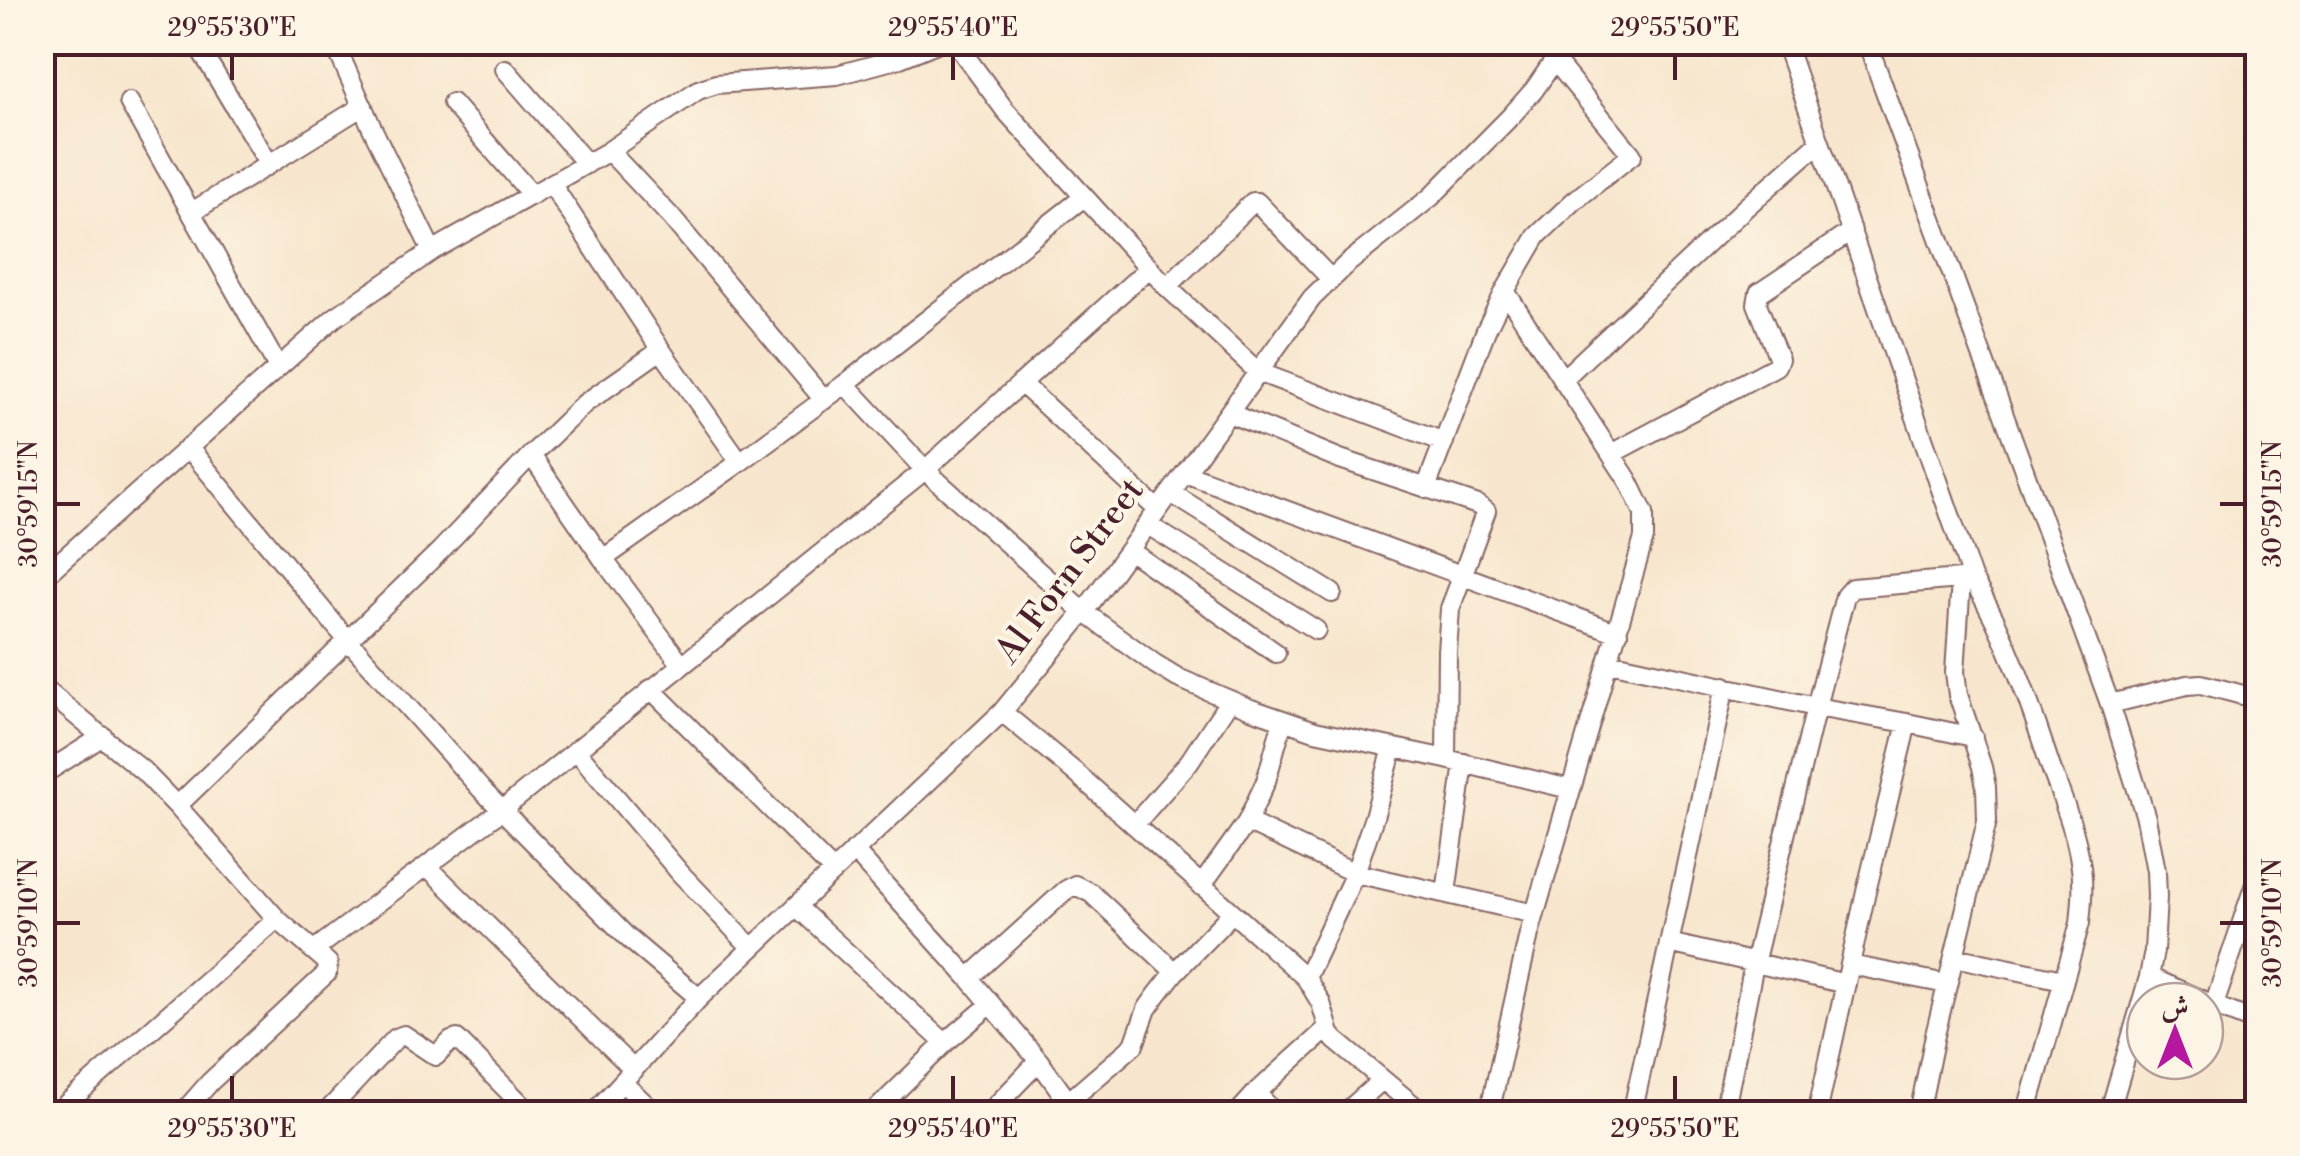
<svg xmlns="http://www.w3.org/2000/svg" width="2300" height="1156" font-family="'Libre Bodoni',Amiri,serif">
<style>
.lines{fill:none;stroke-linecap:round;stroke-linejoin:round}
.street-casing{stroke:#876564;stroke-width:22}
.street{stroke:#fff;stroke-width:18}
.ticks{fill:none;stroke:#4a1f2b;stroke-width:4}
.labels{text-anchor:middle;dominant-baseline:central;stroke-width:8;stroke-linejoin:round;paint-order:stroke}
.street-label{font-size:35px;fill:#4a1f2b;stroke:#fcf5e5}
.neatline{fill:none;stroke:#4a1f2b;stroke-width:4}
.ticks-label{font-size:25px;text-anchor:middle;fill:#4a1f2b}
</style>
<rect width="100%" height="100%" fill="#fcf5e5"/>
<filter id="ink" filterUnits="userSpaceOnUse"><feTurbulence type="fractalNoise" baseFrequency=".01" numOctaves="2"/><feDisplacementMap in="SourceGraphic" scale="20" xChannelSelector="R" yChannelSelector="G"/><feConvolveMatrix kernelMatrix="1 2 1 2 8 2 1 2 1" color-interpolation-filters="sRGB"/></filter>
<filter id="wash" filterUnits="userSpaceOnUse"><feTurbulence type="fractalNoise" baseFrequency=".0048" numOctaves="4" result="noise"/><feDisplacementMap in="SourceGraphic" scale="40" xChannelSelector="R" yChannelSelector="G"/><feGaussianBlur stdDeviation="2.25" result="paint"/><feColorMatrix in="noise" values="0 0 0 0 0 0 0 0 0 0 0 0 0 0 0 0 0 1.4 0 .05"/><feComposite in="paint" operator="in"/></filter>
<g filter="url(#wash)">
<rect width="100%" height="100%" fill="#f7e6cd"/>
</g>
<g filter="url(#ink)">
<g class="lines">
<defs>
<path id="street" d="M196,42L269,164
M334,42L372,128L432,251
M955,42L1005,110L1140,258L1167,287L1258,372L1444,442
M1785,42L1972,578C2007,636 2029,701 2050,765C2061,796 2075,828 2080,861C2084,882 2082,903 2080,923L2026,1114
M1867,42L2110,704L2146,818L2156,871L2157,897L2154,951L2149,977L2109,1114
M505,69L587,164
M129,102L278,367
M452,103L532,195
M609,151L671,217L824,400
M552,185L661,350L740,462
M192,212L363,106
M1167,287L1253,202H1257L1330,278
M1562,380L1746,207L1820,142
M1021,383L1158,510
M845,384L925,470L1084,612L1155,664L1178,678L1251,709L1315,731L1446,759L1570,789
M1229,413L1340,459L1478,505L1486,511L1450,609L1447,651L1446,759
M188,447L339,630L481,789L628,938L699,998
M1611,454L1776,366L1779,359L1757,304L1759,293L1852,231
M531,455L603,559L682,665
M1185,473L1618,633
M1426,488L1486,330L1505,291L1537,236L1574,201L1632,155L1555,61
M1171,493L1332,593
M1148,525L1316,630
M1129,550L1276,653
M603,559L740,462L845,384L1084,197
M42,578L334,318L432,251L609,151L698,90L716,84L837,75L900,58L939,42
M1609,662L1816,707L1907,723L1973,737
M42,687L143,771L177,806L277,919L328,963L327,973L210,1082L182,1114
M651,689L833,871
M2110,704L2187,685L2201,684L2258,699
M1002,712L1076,773L1306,978L1321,1003L1330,1034L1335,1040L1424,1114
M576,750L681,874L751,947
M42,775L103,736
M177,806L440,551L531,455L584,404L661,350
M1247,822L1355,873L1535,914
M1134,825L1189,762L1230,700
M854,851L969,978L1039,1061L1077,1114
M427,866L634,1070
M1201,886L1247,822L1266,781L1283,720
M1446,893L1464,763
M796,906L945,1043
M1669,943L1846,984
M314,950L502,810L925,470L1149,268
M1954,957L2063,980
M1850,965L1947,984
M2149,977L2204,1001
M969,978L1066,890L1075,885L1091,893L1175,972
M1306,978L1355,873L1374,817L1393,748
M2205,1002L2258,1023
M2214,1005L2258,875
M622,1082L656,1114
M1256,1093L1276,1114
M1068,1102L1134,1045L1147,1009L1157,995L1175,972L1232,913
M55,1114L277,919
M325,1114L396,1038L404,1035L436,1056L451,1041L457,1039L531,1114
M593,1114L699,998L1002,712L1084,612L1312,298L1348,263L1431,197L1511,116L1534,90L1567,42
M872,1114L945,1043L991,1004
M988,1114L1039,1061
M1237,1114L1256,1093L1328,1028
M1344,1114L1382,1080
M1489,1114L1529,934L1644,538V513L1628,480L1505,291
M1632,1114L1725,686
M1724,1114L1754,964L1816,707L1845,596L1852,588L1972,578
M1817,1114L1866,892L1907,723
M1919,1114L1935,1035L1987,821L1986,787L1982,767L1958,695L1955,672L1961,580"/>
</defs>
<use href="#street" class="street-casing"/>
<use href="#street" class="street"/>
</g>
</g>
<path class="ticks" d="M232,55V80M953,55V80M1675,55V80M55,504H80M2220,504H2245M55,923H80M2220,923H2245M232,1076V1101M953,1076V1101M1675,1076V1101"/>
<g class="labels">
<g class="street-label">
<text transform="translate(1070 571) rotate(-53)">Al Forn Street</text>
</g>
</g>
<rect width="2300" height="1156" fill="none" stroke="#fcf5e5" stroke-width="110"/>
<g transform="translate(2175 1031)"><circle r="48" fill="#fcf5e5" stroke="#b59f9b" stroke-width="2.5"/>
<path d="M0-8L18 38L0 25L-18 38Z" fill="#b5179e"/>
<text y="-15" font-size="28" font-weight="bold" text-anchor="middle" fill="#4a1f2b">ش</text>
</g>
<rect x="55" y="55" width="2190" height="1046" class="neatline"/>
<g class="ticks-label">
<text x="232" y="36">29°55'30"E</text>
<text x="953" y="36">29°55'40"E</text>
<text x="1675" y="36">29°55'50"E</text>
<text transform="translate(28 504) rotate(-90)" y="9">30°59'15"N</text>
<text transform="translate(2272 504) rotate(-90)" y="9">30°59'15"N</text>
<text transform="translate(28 923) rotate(-90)" y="9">30°59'10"N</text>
<text transform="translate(2272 923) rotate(-90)" y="9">30°59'10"N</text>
<text x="232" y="1137">29°55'30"E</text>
<text x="953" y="1137">29°55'40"E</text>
<text x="1675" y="1137">29°55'50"E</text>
</g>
</svg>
